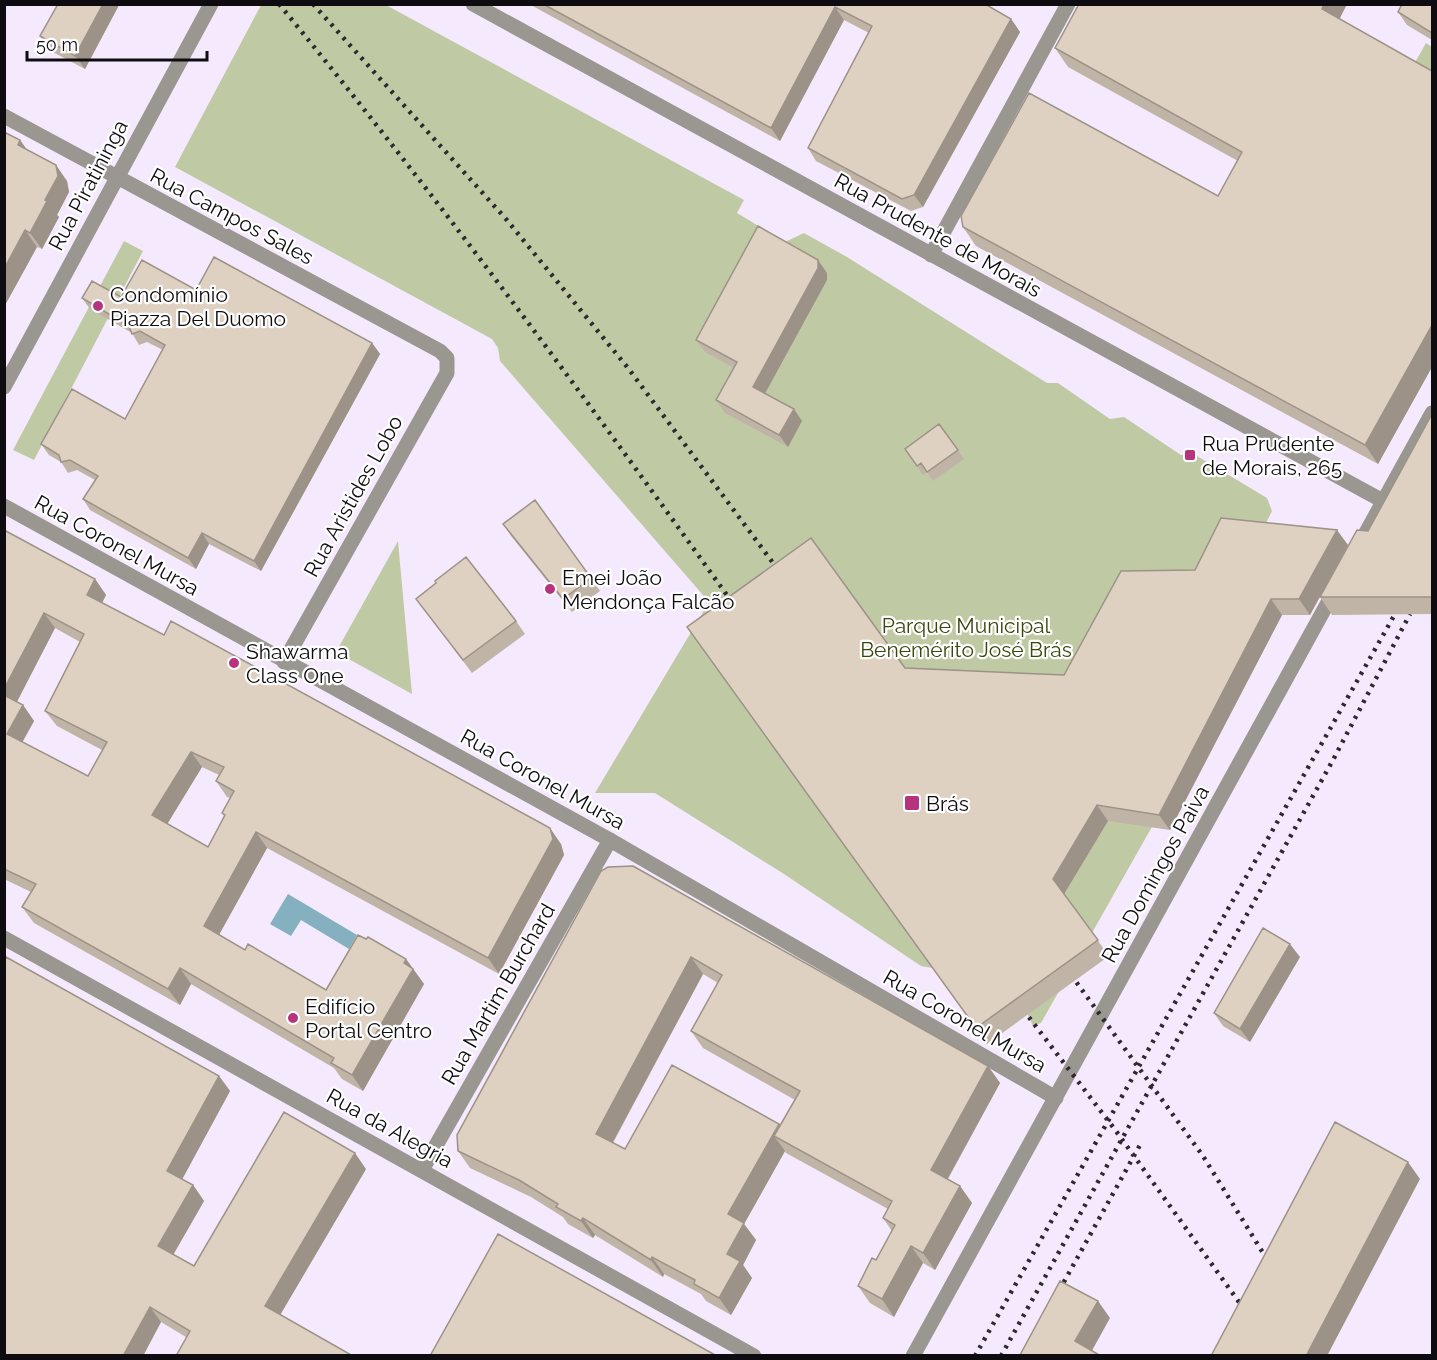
<svg xmlns="http://www.w3.org/2000/svg" width="1437" height="1360" font-family="Raleway,sans-serif">
<style>
.green{fill:#bfcaa5}
.water{fill:#84b0bf}
.lines{fill:none;stroke-linecap:round;stroke-linejoin:round}
.minor{stroke:#99978f;stroke-width:15}
.tertiary{stroke:#99978f;stroke-width:15}
.rail{stroke:#2d292f;stroke-width:4.5;stroke-dasharray:3 6;stroke-linecap:butt}
.wall{fill:#c0b4a6;fill-rule:evenodd}
.shaded-wall{fill:#9c9287}
.building{fill:#dfd1c1;stroke:#9c9287;stroke-width:1.5;fill-rule:evenodd}
.poi-dot{fill:#b6347d;stroke:#fff;stroke-width:2}
.labels{text-anchor:middle;dominant-baseline:central;stroke-width:4.5;stroke-linejoin:round;paint-order:stroke}
.street-label{font-size:21px;fill:#0f0c11;stroke:#fff}
.poi-label{font-size:21px;fill:#0f0c11;stroke:#fff;text-anchor:start}
.park-label{font-size:21px;fill:#3a470c;stroke:#fff}
</style>
<rect width="100%" height="100%" fill="#f5eafd"/>
<path class="green" d="M261,5H386L744,200L737,213L785,242L804,233L847,257L1047,383H1058L1110,419L1124,417L1181,455L1192,453L1267,498L1272,511L1261,533L1153,825L1041,1023L1033,1026L1026,1011L932,968L921,966L784,874L655,793H595L709,602L500,361L498,348L492,339L175,167Z
M1426,43L1432,47V77L1413,66Z
M124,241L143,251L34,460L13,450Z
M398,541L412,694L336,652Z"/>
<path class="water" d="M288,894L357,935L349,949L301,920L291,936L270,924Z"/>
<g class="lines">
<path class="minor" d="M473,4L1383,501
M4,116L440,351L447,358V373L284,662
M931,255L1068,4
M4,938L754,1356
M422,1170L610,840"/>
<path class="tertiary" d="M4,387L211,4
M4,506L610,840L1056,1098
M1357,549L1432,413
M913,1356L1336,588"/>
<path class="rail" d="M279,4C441,201 591,405 739,612
M313,4L506,219L628,368L785,579
M1066,968L1203,1156L1273,1269
M1018,1003L1116,1131L1249,1316
M1055,1298L1140,1145
M975,1356L1395,614
M1001,1356L1333,760L1410,614"/>
</g>
<path class="wall" d="M58,4L119,5L85,69L49,50L40,36Z
M529,4H985L1011,19L1020,32L923,207L911,211L816,161L808,148L869,33L844,20L780,141Z
M1347,4L1339,19L1432,71V367L1378,464L976,246L963,227L1218,196L1238,161L1068,67L1055,48Z
M1432,4V40L1407,25L1398,12Z
M4,132L20,140L27,150L67,181L69,192L57,215L59,217L42,249L37,247L4,307Z
M827,273V280L765,393L802,421L788,447L725,413L716,400L734,368L705,352L696,340Z
M196,290L372,343L380,354L261,571L209,544L196,569L90,510L83,499L95,480L77,470L68,473L61,462L49,455L41,444L125,419L163,350L147,342L139,345L132,333L90,309L82,298L121,297Z
M1432,414V614L1332,615L1320,597L1368,531Z
M939,424L964,459L933,481L927,472L923,475L905,449Z
M535,500L600,591L572,612L512,537L503,524Z
M4,530L95,579L106,595L102,603L561,844L564,855L499,974L267,848L219,935L245,950L326,990L366,939L406,959L424,984L363,1091L342,1079L334,1068L191,984L180,1005L34,923L22,907L31,892L4,879ZM55,628L80,642L45,711L57,726L102,750L88,776L22,742L34,721L23,705L17,702ZM202,767L219,775L216,781L227,797L230,798L222,813L224,816L208,847L167,824Z
M1348,545L1310,615H1282L1170,830L1108,821L1064,894L1109,956L987,1044L687,627L905,668L1064,675L1195,570Z
M416,599L516,621L525,634L472,673Z
M601,871L988,1066L1000,1083L948,1179L960,1186L972,1203L935,1270L923,1263L894,1317L870,1303L858,1286L876,1260L892,1231L883,1218L888,1209L786,1153L785,1151L744,1224L756,1240L743,1265L752,1278L731,1315L706,1301L701,1294L664,1274L663,1277L595,1235L593,1238L568,1224L563,1217L531,1197L470,1168L458,1151ZM703,974L718,983L691,1031L703,1048L795,1100L780,1126L779,1124L625,1149L613,1143Z
M1300,957L1250,1042L1223,1026L1214,1013Z
M219,1076L230,1091L182,1179L193,1185L204,1201L173,1255L194,1266L366,1169L280,1315L186,1337L161,1322L143,1356H4Z"/>
<path class="shaded-wall" d="M103,4L119,5L85,69L75,56Z
M1324,4H1347L1335,28L1322,9Z
M835,7L844,20L780,141L771,128Z
M1011,19L1020,32L923,207L914,195Z
M20,140L32,157L18,145Z
M56,165L67,181L69,192L57,215L59,217L42,249L30,233L45,200Z
M25,230L37,247L4,307V269Z
M818,260L827,273V280L762,399L753,387Z
M1432,325V367L1378,464L1365,445Z
M372,343L380,354L261,571L254,561Z
M794,409L802,421L788,447L779,435Z
M1337,530L1348,545L1310,615L1299,599Z
M202,533L209,544L196,569L188,558Z
M95,579L106,595L98,611L87,595Z
M1271,599L1282,615L1170,830L1159,815Z
M44,613L55,628L13,709L4,697V689Z
M23,705L34,721L18,750L7,734Z
M191,752L202,767L163,831L152,815Z
M1097,805L1108,821L1064,894L1053,879Z
M550,828L561,844L564,855L499,974L488,958Z
M256,832L267,848L215,942L204,926Z
M1290,944L1300,957L1250,1042L1240,1029Z
M691,957L703,974L608,1151L596,1134Z
M406,959L424,984L363,1091L352,1075Z
M180,968L191,984L180,1005L168,989Z
M988,1066L1000,1083L943,1187L931,1170Z
M219,1076L230,1091L178,1187L167,1171Z
M779,1124L791,1141L774,1136L785,1151L744,1224L756,1240L743,1265L752,1278L731,1315L719,1298L727,1254L728,1214Z
M355,1153L366,1169L276,1322L265,1306Z
M1408,1162L1420,1179L1327,1356H1306Z
M193,1185L204,1201L169,1262L158,1246Z
M960,1186L972,1203L935,1270L923,1253Z
M583,1218L595,1235L593,1238L581,1221Z
M911,1246L923,1263L894,1317L882,1299Z
M652,1257L664,1274L663,1277L651,1260Z
M1098,1301L1110,1318L1089,1356L1075,1341Z
M150,1307L161,1322L143,1356H123Z"/>
<path class="building" d="M58,4H103L75,56L40,36Z
M543,4H985L1011,19L914,195L902,199L808,148L872,26L835,7L771,128Z
M1079,4H1324L1322,9L1432,71V325L1365,445L963,227L961,216L1029,93L1218,196L1242,152L1055,48Z
M1402,4H1432V33L1398,12Z
M4,132L20,140L18,145L56,165L58,176L45,200L47,201L30,233L25,230L4,269Z
M758,226L818,260V268L753,387L794,409L779,435L716,400L737,362L696,340Z
M214,257L372,343L254,561L202,533L188,558L83,499L98,476L70,460L61,462L59,455L41,444L72,389L125,419L165,345L140,331L132,334L129,326L82,298L92,281L121,297L142,260L196,290Z
M1432,414V597H1320L1357,530L1368,531Z
M939,424L958,450L927,472L921,463L917,466L905,449Z
M535,500L591,578L563,599L503,524Z
M1221,518L1337,530L1299,599H1271L1159,815L1097,805L1053,879L1098,940L976,1028L687,627L811,538L905,668L1064,675L1121,571L1195,570Z
M4,530L95,579L87,595L164,635L171,621L550,828L553,839L488,958L256,832L204,926L245,950L248,944L326,990L358,935L366,939L368,937L406,959L404,963L413,969L352,1075L331,1063L334,1058L180,968L168,989L22,907L36,884L4,869V695L23,705L7,734L88,776L107,742L45,711L84,634L44,613L4,689ZM191,752L224,767L216,781L234,791L222,813L225,815L208,847L152,815Z
M466,557L516,621L463,660L416,599L436,583L435,581Z
M633,866L988,1066L931,1170L960,1186L923,1253L911,1246L882,1299L858,1286L872,1258L876,1260L895,1225L883,1218L892,1201L774,1136L800,1091L691,1031L722,975L691,957L596,1134L625,1149L672,1065L779,1124L728,1214L744,1223L727,1254L740,1261L719,1298L694,1284L695,1280L652,1257L651,1260L583,1218L581,1221L556,1207L558,1204L519,1180L458,1151L457,1135L601,871L608,867Z
M1263,928L1290,944L1240,1029L1214,1013Z
M6,957L219,1076L167,1171L193,1185L158,1246L194,1266L284,1112L355,1153L265,1306L353,1356H176L190,1331L150,1307L123,1356H4V960Z
M1335,1122L1408,1162L1306,1356H1211Z
M498,1234L717,1356H430Z
M1060,1281L1098,1301L1075,1341L1101,1356L1020,1355Z"/>
<g class="poi-dot">
<circle cx="98" cy="306" r="6"/>
<rect x="1184" y="449" width="12" height="12" rx="3"/>
<circle cx="550" cy="589" r="6"/>
<circle cx="234" cy="663" r="6"/>
<rect x="904" y="795" width="16" height="16" rx="3"/>
<circle cx="293" cy="1018" r="6"/>
</g>
<g class="labels">
<g class="street-label">
<text transform="translate(88 185) rotate(-62)">Rua Piratininga</text>
<text transform="translate(232 216) rotate(28)">Rua Campos Sales</text>
<text transform="translate(938 235) rotate(29)">Rua Prudente de Morais</text>
<text transform="translate(353 496) rotate(-61)">Rua Aristides Lobo</text>
<text transform="translate(117 545) rotate(29)">Rua Coronel Mursa</text>
<text transform="translate(543 779) rotate(29)">Rua Coronel Mursa</text>
<text transform="translate(1155 874) rotate(-61)">Rua Domingos Paiva</text>
<text transform="translate(498 994) rotate(-60)">Rua Martim Burchard</text>
<text transform="translate(965 1021) rotate(30)">Rua Coronel Mursa</text>
<text transform="translate(390 1128) rotate(29)">Rua da Alegria</text>
</g>
<g class="poi-label">
<text x="110" y="294">Condomínio<tspan x="110" dy="24">Piazza Del Duomo</tspan></text>
<text x="1202" y="443">Rua Prudente<tspan x="1202" dy="24">de Morais, 265</tspan></text>
<text x="562" y="577">Emei João<tspan x="562" dy="24">Mendonça Falcão</tspan></text>
<text x="246" y="651">Shawarma<tspan x="246" dy="24">Class One</tspan></text>
<text x="926" y="803">Brás</text>
<text x="305" y="1006">Edifício<tspan x="305" dy="24">Portal Centro</tspan></text>
</g>
<g class="park-label">
<text x="966" y="625">Parque Municipal<tspan x="966" dy="24">Benemérito José Brás</tspan></text>
</g>
</g>
<rect width="1437" height="1360" fill="none" stroke="#0f0c11" stroke-width="12"/>
<path d="M27 51v9h180v-9" fill="none" stroke="#0f0c11" stroke-width="3"/>
<text x="36" y="51" font-size="18" fill="#0f0c11" stroke="#ffffff" stroke-width="4.5" paint-order="stroke">50 m</text>
</svg>
